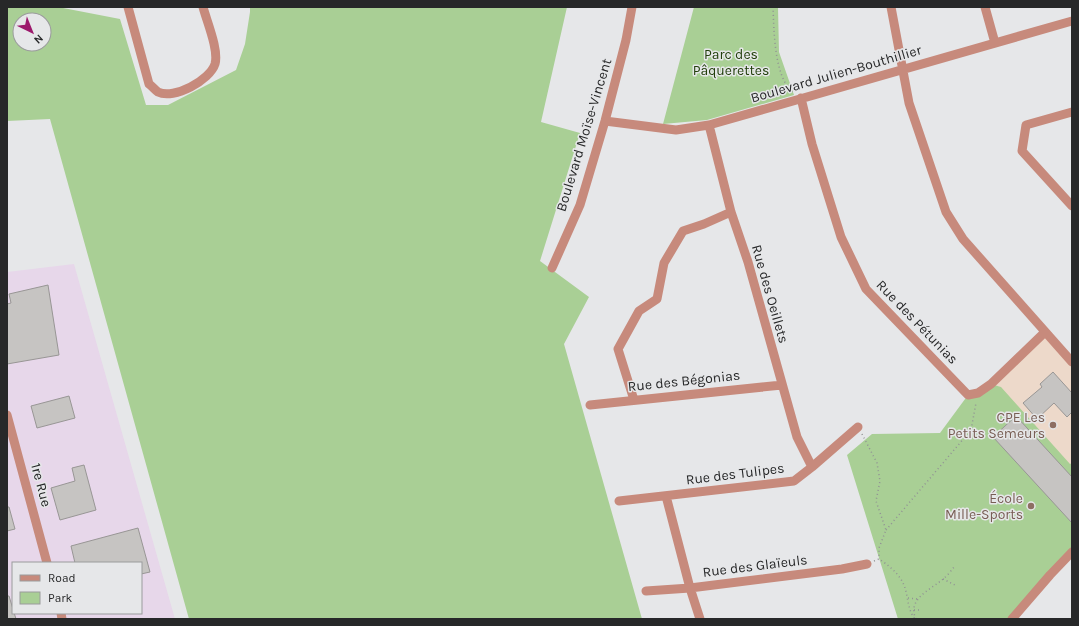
<svg xmlns="http://www.w3.org/2000/svg" width="1079" height="626" font-family="Karla,sans-serif">
<style>
.industrial{fill:#e7d7ea;fill-rule:evenodd}
.education{fill:#edd9ca}
.green{fill:#a9cf95;fill-rule:evenodd}
.building{fill:#c6c4c2;stroke:#989695}
.lines{fill:none;stroke-linecap:round;stroke-linejoin:round}
.path{stroke:#919294;stroke-width:1.5;stroke-dasharray:1 3;stroke-linecap:butt}
.minor{stroke:#c78a7c;stroke-width:9}
.education-dot{fill:#8d6e63;stroke:#e6e7e9;stroke-width:1.5}
.labels{text-anchor:middle;dominant-baseline:central;stroke-width:3;stroke-linejoin:round;paint-order:stroke}
.park-label{font-size:14px;fill:#213f0b;stroke:#e6e7e9}
.street-label{font-size:14px;fill:#272829;stroke:#e6e7e9}
.education-label{font-size:14px;fill:#785e54;stroke:#e6e7e9;text-anchor:end}
</style>
<rect width="100%" height="100%" fill="#e6e7e9"/>
<path class="industrial" d="M74,264L175,619H7V272ZM13,563H141V613H13Z"/>
<path class="education" d="M1045,332L1072,362V548L1000,387L991,384Z"/>
<path class="green" d="M7,7H58L120,19L146,105H168L236,70L245,44L250,12V7H567L541,122L580,133L540,261L589,297L564,344L642,619H189L50,119L7,121ZM20,20H44V44H20Z
M694,7H778L779,52L794,95L707,120L663,124Z
M991,384L1001,387L1070,464L1072,463V552L1012,619H898L847,455L872,434L940,433L968,395Z"/>
<path class="building" d="M48,285L59,355L7,364V304L11,303L9,294Z
M1053,372L1072,393V412L1067,417L1054,403L1037,419L1023,403L1042,387L1040,384Z
M69,396L75,418L37,428L31,406Z
M1016,416L1072,477V523L993,437Z
M84,465L96,510L60,520L51,488L75,481L72,468Z
M7,507H9L15,529L7,531Z
M138,528L150,572L141,574V563H75L71,546Z
M7,596H9L16,619H7Z"/>
<g class="lines">
<path class="path" d="M773,7C774,30 774,78 793,92
M862,434L877,463L880,481L876,501L886,530L879,548V559
M886,530L971,430L976,403
M874,561L879,559C887,564 897,572 902,581C909,593 906,608 915,619
M943,579L955,585
M908,598L918,599
M914,610H921
M916,619C906,599 932,589 943,579C947,576 951,571 954,567"/>
<path class="minor" d="M128,7L149,84C152,86 155,90 158,92C174,100 210,80 215,64C219,50 207,22 203,7
M891,7L909,103L946,212L963,239L1072,362
M985,7L995,43
M801,98L812,144L841,237L866,289L968,395L978,393L991,384L1045,332
M1072,112L1026,125L1022,151L1072,206
M605,121L676,130L709,125L1072,21
M709,125L731,212L748,262L797,437L812,467
M552,268L580,205L605,121L626,40L632,7
M634,400L618,349L639,311L657,299L664,263L683,231L704,224L731,212
M590,405L782,385
M7,415L47,563
M666,496L690,588L700,619
M619,501L794,481L812,467L858,427
M646,591L690,588L842,569L867,564
M61,613L62,619
M1012,619L1050,575L1072,552"/>
</g>
<g class="education-dot">
<circle cx="1053" cy="425" r="4"/>
<circle cx="1031" cy="506" r="4"/>
</g>
<g class="labels">
<g class="park-label">
<text x="731" y="54">Parc des<tspan x="731" dy="16">Pâquerettes</tspan></text>
</g>
<g class="street-label">
<text transform="translate(836 74) rotate(-16)">Boulevard Julien-Bouthillier</text>
<text transform="translate(584 135) rotate(-73)">Boulevard Moïse-Vincent</text>
<text transform="translate(770 294) rotate(74)">Rue des Oeillets</text>
<text transform="translate(917 322) rotate(46)">Rue des Pétunias</text>
<text transform="translate(684 381) rotate(-6)">Rue des Bégonias</text>
<text transform="translate(735 474) rotate(-7)">Rue des Tulipes</text>
<text transform="translate(41 485) rotate(75)">1re Rue</text>
<text transform="translate(755 566) rotate(-7)">Rue des Glaïeuls</text>
</g>
<g class="education-label">
<text x="1045" y="417">CPE Les<tspan x="1045" dy="16">Petits Semeurs</tspan></text>
<text x="1023" y="498">École<tspan x="1023" dy="16">Mille-Sports</tspan></text>
</g>
</g>
<rect width="1079" height="626" fill="none" stroke="#272829" stroke-width="16"/>
<rect x="12" y="562" width="130" height="52" fill="#e6e7e9" stroke="#9a9b9c"/>
<rect x="20" y="575" width="20" height="6" fill="#c78a7c" stroke="#9a9b9c"/>
<text x="48" y="582" font-size="12" fill="#272829">Road</text>
<rect x="20" y="592" width="20" height="12" fill="#a9cf95" stroke="#9a9b9c"/>
<text x="48" y="602" font-size="12" fill="#272829">Park</text>
<g transform="translate(32 32) rotate(137)"><circle r="19" fill="#e6e7e9" stroke="#9a9b9c"/>
<path d="M0-3L7 15L0 10L-7 15Z" fill="#9c196c"/>
<text y="-6" font-size="11" font-weight="bold" text-anchor="middle" fill="#272829">N</text>
</g>
</svg>
